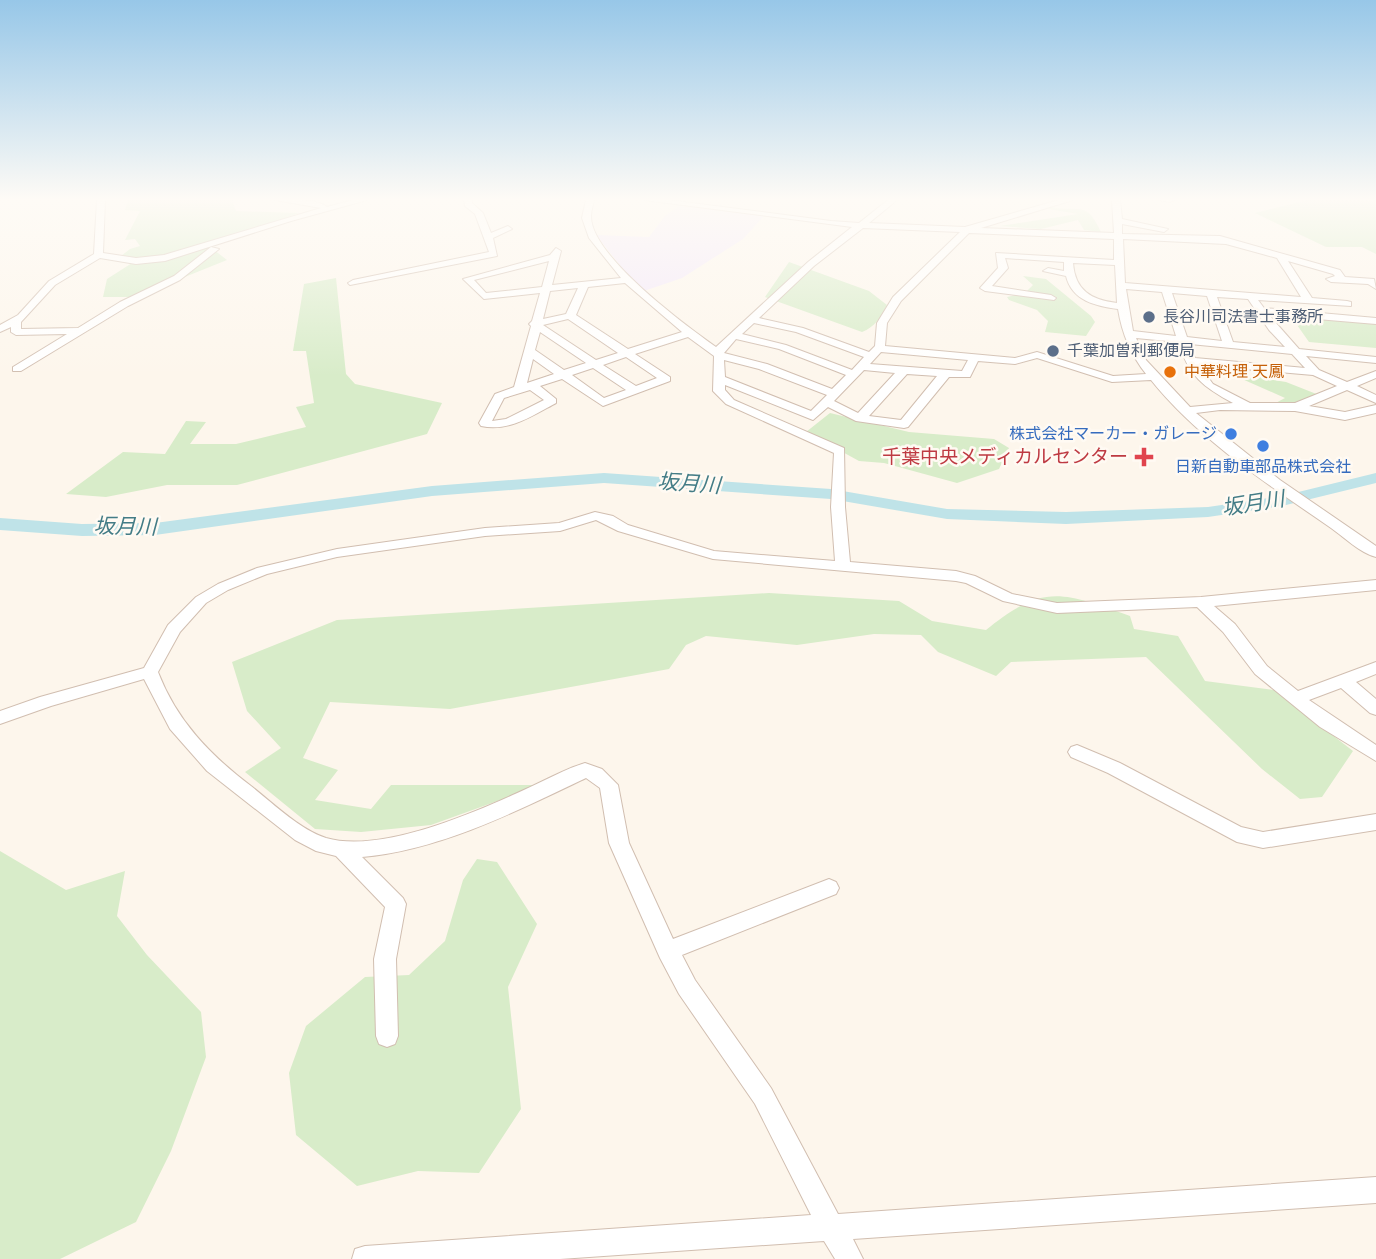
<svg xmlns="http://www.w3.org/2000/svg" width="1376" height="1259" font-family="'Varela Round','Noto Sans JP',sans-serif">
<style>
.education{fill:#f3e8fa}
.green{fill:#d8ecc9}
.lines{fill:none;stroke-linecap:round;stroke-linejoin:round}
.river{fill:#bfe3e8;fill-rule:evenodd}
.minor-casing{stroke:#d1beb0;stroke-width:2}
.minor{fill:#fff;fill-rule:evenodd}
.service-dot{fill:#5c6f8a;stroke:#fffaf3;stroke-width:2.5}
.food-dot{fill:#e8710a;stroke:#fffaf3;stroke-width:2.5}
.shop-dot{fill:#3f7fe0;stroke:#fffaf3;stroke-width:2.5}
.health-dot{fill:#e0444e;stroke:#fffaf3;stroke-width:2.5}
.labels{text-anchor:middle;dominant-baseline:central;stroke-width:5;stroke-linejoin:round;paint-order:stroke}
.far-service-label{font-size:16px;fill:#4e5e75;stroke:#fffaf3;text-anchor:start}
.far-food-label{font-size:16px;fill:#c56008;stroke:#fffaf3;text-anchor:start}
.far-shop-label{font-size:16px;fill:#366cbe;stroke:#fffaf3;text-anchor:end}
.health-label{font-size:19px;fill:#be3a42;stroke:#fffaf3;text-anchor:end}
.water-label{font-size:21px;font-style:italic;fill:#437c86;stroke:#fffaf3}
</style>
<rect width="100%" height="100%" fill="#fdf6ec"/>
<path class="education" d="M679,206L765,215L743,239L682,278L641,292L596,235L649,237L665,216Z"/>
<path class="green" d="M128,200H232L236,211L299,213L209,246L227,260L135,297H103L107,279L132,263L121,256L130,249L140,246L135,239L125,240L140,211L125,210Z
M1307,200L1376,201V254L1362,247H1326L1255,213Z
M1051,207C1079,213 1086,199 1101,232L1084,230L1078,220L1041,229L1000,226L1078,214L1049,209Z
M789,262L869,291L887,305C881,317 875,327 862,332L765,297Z
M1023,276L1046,279L1091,316L1095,322L1086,336L1045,332L1048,321L1037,310L1009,300L1007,297L1025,293L1033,285Z
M336,278L346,374L355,384L442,403L427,434L237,485H167L106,497L66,494L123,452L165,454L186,421L206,422L190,444H236L306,427L296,407L314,403L306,351H293L304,284Z
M1290,315L1376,324V348L1309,342Z
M1252,368L1263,369L1266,379L1286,382L1319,395L1297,405L1270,406L1285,398L1233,375L1255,378Z
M830,413L909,432L994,439L1009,448L999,469L957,483L884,463L859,461L806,432Z
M769,593L899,601L932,621L986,630C1045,582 1063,593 1130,616L1134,629L1178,636L1205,681L1274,690L1353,751L1322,797L1300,799L1262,769L1146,657L1011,662L996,676L938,652L921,635L874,634L797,645L706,636L686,645L669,669L450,709L330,702L303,758L338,770L315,800L371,809L391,785H542L431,825L361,832L315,829L245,772L281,748L247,711L232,662L337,620Z
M0,851L66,890L125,871L117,916L147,955L201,1012L206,1057L171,1151L136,1222L60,1259H0Z
M477,859L497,862L537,924L508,987L521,1109L479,1173L418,1171L357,1186L296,1135L289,1073L306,1026L365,977L409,975L445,941L463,880Z"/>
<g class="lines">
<path class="river" d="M604,473L831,489L947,509L1066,512L1208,507L1282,496L1376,473V483L1282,506L1208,517L1066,524L947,519L831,499L604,483L432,496L155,535L82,536L0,530V518L82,524L155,523L432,486Z"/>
<defs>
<path id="minor" d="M97,200H105L103,253L136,258L164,255L321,208L275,200C290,200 316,198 327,207L353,200H367L291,221L165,261L136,264L100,258L55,285L21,322V329L78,328L120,302L174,276L211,247L219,249L180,280L128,306L21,371H13V367L67,334L16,335L11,332V327L0,332V325L18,315L49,281L94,254Z
M464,200H472V203L483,213L491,233L508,226L512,229L493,238L497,256L350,285L348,283L353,280L489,252L475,214L465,206Z
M586,200H594C593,205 591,211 591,216C590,255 685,325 716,347L808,262L852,227L644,200H668L831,221L859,223L888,200H897L869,223L965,227L1059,200H1073L981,228L1114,233L1112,200H1120L1122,219L1168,229L1164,232L1122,224V234L1220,236L1340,270L1345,277L1374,279L1376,289L1368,284L1331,282L1326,279L1335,276L1333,274L1288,261L1312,298L1347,301L1351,302V306L1258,300L1264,308L1376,318V324L1269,315L1299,349L1376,357V363L1306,356L1319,370L1347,382L1376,371V378L1357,386L1376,395V403L1347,390L1309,406L1345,412L1376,405V413L1345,420L1295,411L1220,410L1196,413L1280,480L1376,546V557C1360,553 1344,537 1331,528C1269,485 1199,440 1151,380L1112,382L1037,358L1015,364L978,361L970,377H949L908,427L904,428L856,421L828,407L813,420L725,385V390L734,400L844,448L845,507L850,562L956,571L975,576L1012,594L1057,603L1201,597L1376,580V590L1214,606L1235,624L1267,666L1298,691L1376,662V674L1356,682L1376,699V715L1370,713L1341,688L1309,700L1376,745V761L1320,727L1255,674L1223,632L1197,607L1057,613L1003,601L966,583L956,581L713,559L618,531L596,520L560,531L485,536L337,557L267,574L228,590L206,603L180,632L158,672C177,721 210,755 251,786C274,804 299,829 326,838C381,854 476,812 526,789C546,780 565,769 585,763L602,769L618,785L629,843L673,939L829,879L836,882L839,888L836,894L682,955L695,980L771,1088L838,1214L1376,1177V1203L853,1239L863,1259H835L824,1241L560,1259H352L355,1249L365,1246L811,1215L755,1104L679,994L660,958L609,843L600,788L586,778C517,811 440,850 362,857L403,898L406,904L396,959L398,1036L395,1044L387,1047L379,1044L376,1036L374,959L385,907L336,856L316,851L295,840L207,771L170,729L144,679L51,706L0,724V711L40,697L144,668L168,625L196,597L218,584L257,568L337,549L485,528L559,523L595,512L613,516L628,525L714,551L835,561L831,507L834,453L726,404L713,391L714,356L688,337L635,354L670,377V381L603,406L562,379L540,386L556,399V403C532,416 509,432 481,426L479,423L495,394L514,387L531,326L529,324L532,321L540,293L484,299L463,279L550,255L556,248L561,251L552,285L621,278L589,238L582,218ZM863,228L960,232L893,297L877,323L875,346L869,352L803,328L759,318L814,266ZM969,233L1114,239V260L996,253L998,268L980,288L985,291L1054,300L1056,298L1051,295L992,286L1008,268L1005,258L1064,262V271L1048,268L1043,271L1066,276C1072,301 1096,306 1118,309C1122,334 1131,355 1146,374L1113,376L1037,352L1015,358L885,346L887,323L901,301ZM1123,239L1226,244L1277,258L1301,297L1125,283ZM549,261L542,287L486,293L474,280ZM1073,263L1115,265L1117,303C1091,300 1075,290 1073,263ZM625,283L682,332L628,349L576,315L588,287ZM578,288L566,314L543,319L550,291ZM1126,289L1162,292L1176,336L1133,331ZM1172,293L1207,296L1222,341L1187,337ZM1217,297L1248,299L1269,330L1285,347L1233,342ZM568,319L618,353L596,360L543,325ZM754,323L796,332L864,357L852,370L786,345L742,334ZM540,332L586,363L564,370L535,350ZM1136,338L1178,342C1189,376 1203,387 1233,403L1190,407L1146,360ZM736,339L779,349L846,375L832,389L767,364L724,353ZM1190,344L1292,354L1305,368L1195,358ZM881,352L968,360L962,371L870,364ZM626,357L657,378L636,386L603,365ZM533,359L554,374L527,383ZM724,360L759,369L827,395L811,411L725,377ZM1199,365L1313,375L1337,386L1295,403H1250L1213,384ZM593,368L626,390L604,398L572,375ZM864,370L895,373L858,413L834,401ZM907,374L937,376L901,420L869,416ZM530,390L544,400L506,419L492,421L504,398Z
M1159,200H1174L1170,202Z
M1077,745L1120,763L1241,827L1263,832L1376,814V830L1263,848L1237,842L1108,773L1071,757L1068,752L1071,747Z"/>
</defs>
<use href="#minor" class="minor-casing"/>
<use href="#minor" class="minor"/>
</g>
<linearGradient id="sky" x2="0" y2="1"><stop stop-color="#97c7e8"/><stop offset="0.53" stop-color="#fefbf6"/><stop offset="1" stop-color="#fefbf6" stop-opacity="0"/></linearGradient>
<rect width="1376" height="376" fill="url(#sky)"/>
<g class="service-dot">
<circle cx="1149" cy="317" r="7"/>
<circle cx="1053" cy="351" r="7"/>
</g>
<circle class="food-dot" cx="1170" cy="372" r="7"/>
<g class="shop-dot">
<circle cx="1231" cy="434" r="7"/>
<circle cx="1263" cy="446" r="7"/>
</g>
<path class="health-dot" d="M1140.5 446.5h7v7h7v7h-7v7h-7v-7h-7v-7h7z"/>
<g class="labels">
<g class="far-service-label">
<text x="1163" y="317">長谷川司法書士事務所</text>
<text x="1067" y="351">千葉加曽利郵便局</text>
</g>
<g class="far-food-label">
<text x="1184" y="372">中華料理 天鳳</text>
</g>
<g class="far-shop-label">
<text x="1217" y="434">株式会社マーカー・ガレージ</text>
<text x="1263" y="467" text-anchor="middle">日新自動車部品株式会社</text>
</g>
<g class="health-label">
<text x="1128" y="457">千葉中央メディカルセンター</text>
</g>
<g class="water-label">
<text transform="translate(689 484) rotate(4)">坂月川</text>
<text transform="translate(1253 504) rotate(-9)">坂月川</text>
<text transform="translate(125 527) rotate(1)">坂月川</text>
</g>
</g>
</svg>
